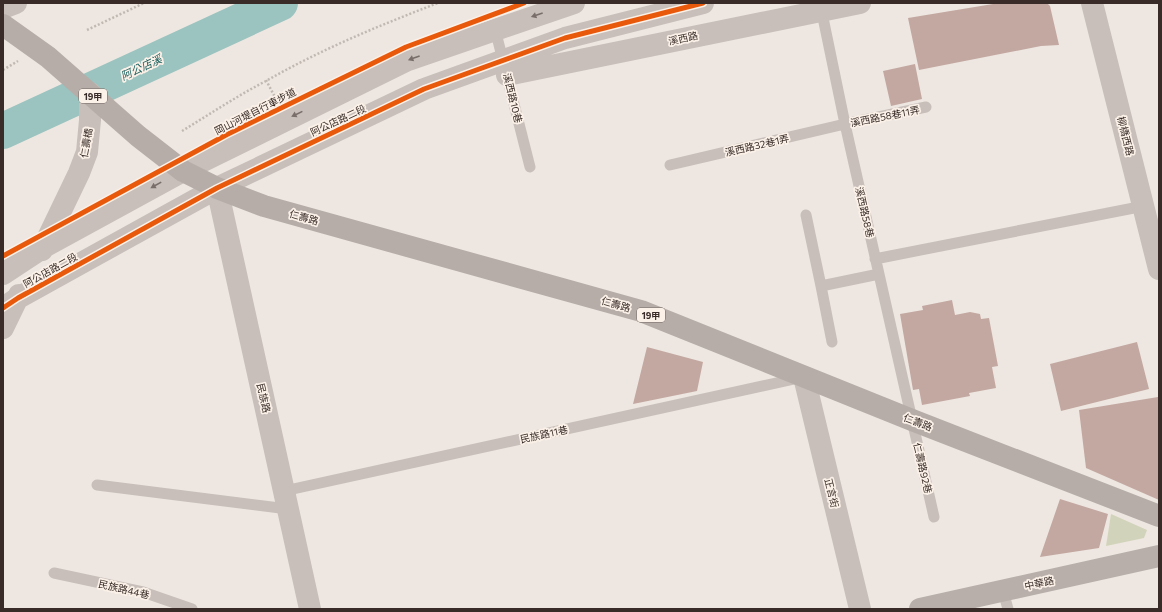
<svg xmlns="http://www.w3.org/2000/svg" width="1162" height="612" font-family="Commissioner,'Noto Sans TC',sans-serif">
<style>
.green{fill:#d1d4ba}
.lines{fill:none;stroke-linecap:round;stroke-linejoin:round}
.river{stroke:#9bc3bf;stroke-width:36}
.building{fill:#c3a8a1}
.path{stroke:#c1b8b2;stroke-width:2.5;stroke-dasharray:2 2;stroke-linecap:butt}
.service{stroke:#c8bfba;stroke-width:11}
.minor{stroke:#c8bfba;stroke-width:22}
.secondary{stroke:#b8afaa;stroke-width:22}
.primary{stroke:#b6ada9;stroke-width:22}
.cycleway-casing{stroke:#fbf1e8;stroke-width:8}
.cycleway{stroke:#e8590c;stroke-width:5}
.oneway{fill:#796e6a}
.labels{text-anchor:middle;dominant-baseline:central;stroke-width:3.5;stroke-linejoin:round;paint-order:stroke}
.shield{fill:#fbf1e8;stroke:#736762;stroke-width:1}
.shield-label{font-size:9px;font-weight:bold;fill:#392c28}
.street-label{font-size:10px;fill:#392c28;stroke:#fbf1e8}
.water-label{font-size:11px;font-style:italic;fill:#195e5d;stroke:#fbf1e8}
</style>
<rect width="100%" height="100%" fill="#eee7e1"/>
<path class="green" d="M1111,514L1147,530L1144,538L1106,546Z"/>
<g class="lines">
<path class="river" d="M3,131L280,3"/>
</g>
<path class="building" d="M999,3H1047L1050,6L1059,45L1041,46L919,70L908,18Z
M915,64L922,99L891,106L883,71Z
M952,300L955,315L970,312L980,314L981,319L989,318L998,366L992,367L996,388L969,393L970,396L922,405L919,389L913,390L900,314L923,310L922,306Z
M1137,342L1149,389L1061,411L1050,364Z
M647,347L703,362L697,391L633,404Z
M1158,397L1159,403V500L1086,468L1079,410Z
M1060,499L1108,514L1099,548L1040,557Z"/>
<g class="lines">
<path class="path" d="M87,30L144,3
M3,70L18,61
M266,80L277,101
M182,131C210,114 237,96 266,81C320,50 380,25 438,3"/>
<path class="service" d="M821,8L845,124L934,517
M495,29L530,167
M670,165L845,124L926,107
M806,215L821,286L879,274
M875,259L1144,206
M821,286L832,342
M97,485L288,509
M284,491L799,378
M54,573L143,592L192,609
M1003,591L1008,609"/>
<path class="minor" d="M1092,3L1159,269
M3,8L16,3
M507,75L860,3
M217,188L310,609
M42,250L79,173L87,152L90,120V93
M3,274L44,247L183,171L408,60L574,3
M3,308L18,298L217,188L424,89L565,38L703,3
M3,328L19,295
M804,377L860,609"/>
<path class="secondary" d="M920,609L1159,556"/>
<path class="primary" d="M3,25L48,57L138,136L183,171L217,188L264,206L641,311L912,420L1159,516"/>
<defs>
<path id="cycleway" d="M3,256L226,135L406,47L524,3
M3,308L18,298L217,188L424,89L565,38L703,3"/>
</defs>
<use href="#cycleway" class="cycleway-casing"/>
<use href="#cycleway" class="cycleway"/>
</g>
<defs><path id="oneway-solid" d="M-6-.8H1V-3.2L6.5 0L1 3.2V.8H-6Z"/></defs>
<g class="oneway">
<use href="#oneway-solid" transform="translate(537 15) rotate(161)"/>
<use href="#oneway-solid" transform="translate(414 58) rotate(160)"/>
<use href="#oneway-solid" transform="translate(297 114) rotate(154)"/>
<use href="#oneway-solid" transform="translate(156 185) rotate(151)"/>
</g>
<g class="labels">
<g class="shield">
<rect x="79" y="89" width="28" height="14" rx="3"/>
<rect x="637" y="308" width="28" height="14" rx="3"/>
</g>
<g class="shield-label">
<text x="93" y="96">19甲</text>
<text x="651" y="315">19甲</text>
</g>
<g class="street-label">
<text transform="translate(683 38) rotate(-12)">溪西路</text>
<text transform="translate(513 98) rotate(76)">溪西路10巷</text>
<text transform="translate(255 111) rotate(-27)">岡山河堤自行車步道</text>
<text transform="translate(885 116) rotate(-11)">溪西路58巷11弄</text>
<text transform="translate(338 120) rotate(-25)">阿公店路二段</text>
<text transform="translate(1126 136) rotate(76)">柳橋西路</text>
<text transform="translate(86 143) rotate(-80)">仁壽橋</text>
<text transform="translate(757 145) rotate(-13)">溪西路32巷1弄</text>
<text transform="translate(865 212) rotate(77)">溪西路58巷</text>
<text transform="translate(304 217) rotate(16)">仁壽路</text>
<text transform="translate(50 270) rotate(-29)">阿公店路二段</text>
<text transform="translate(616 304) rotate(16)">仁壽路</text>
<text transform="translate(264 398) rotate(77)">民族路</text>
<text transform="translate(918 422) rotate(21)">仁壽路</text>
<text transform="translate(544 434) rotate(-12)">民族路11巷</text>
<text transform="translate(923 468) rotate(77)">仁壽路92巷</text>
<text transform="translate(832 493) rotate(76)">正言街</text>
<text transform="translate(1039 583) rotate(-12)">中華路</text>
<text transform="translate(124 589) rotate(13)">民族路44巷</text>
</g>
<g class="water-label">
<text transform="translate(141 67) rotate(-25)">阿公店溪</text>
</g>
</g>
<rect width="1162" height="612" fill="none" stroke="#392c28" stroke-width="8"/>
</svg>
